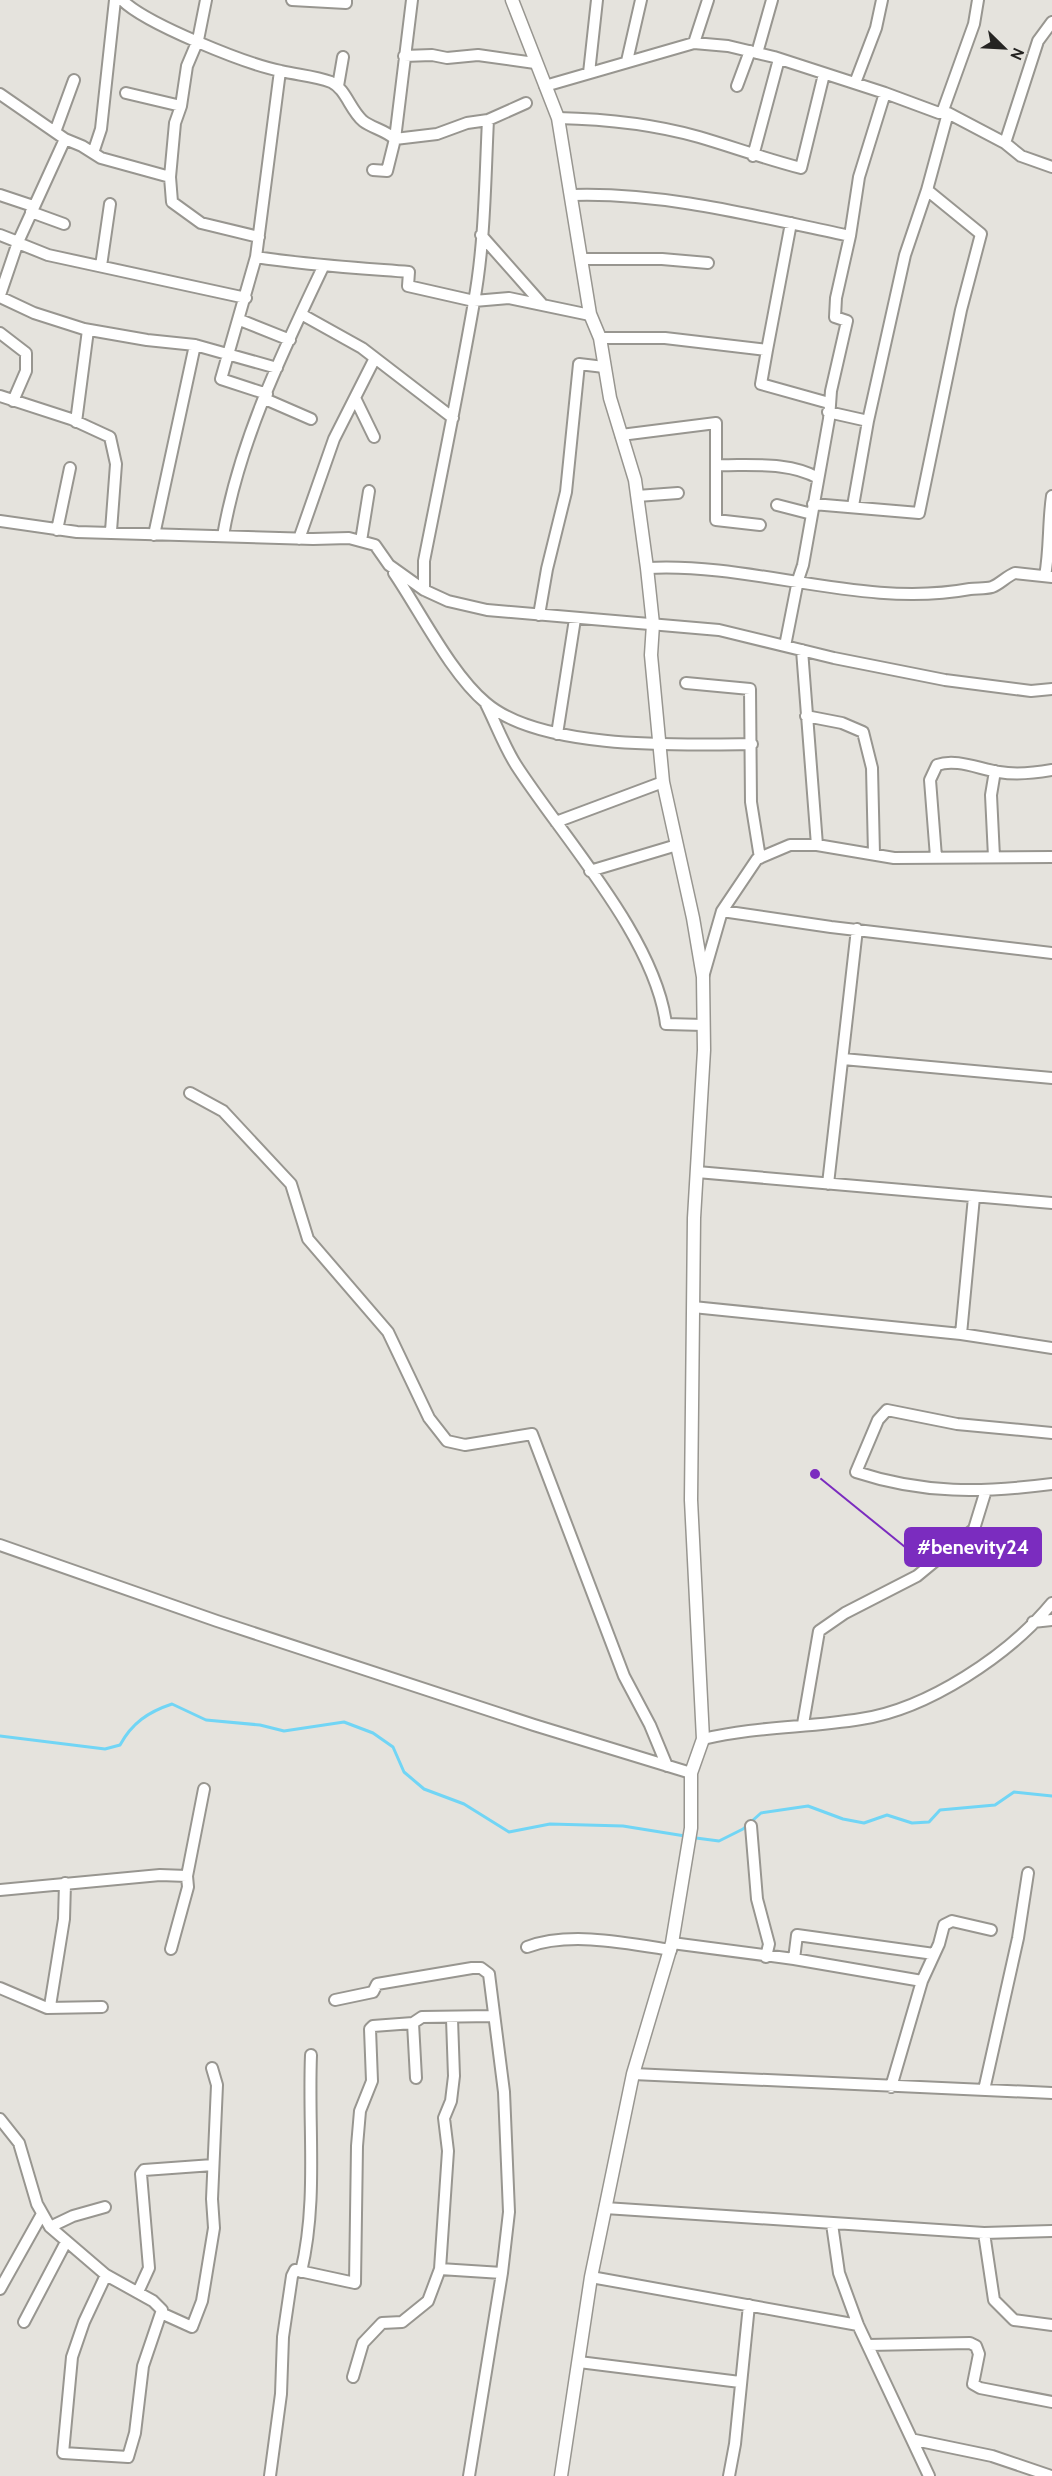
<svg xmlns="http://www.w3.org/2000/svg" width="1052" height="2476" font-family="Cabin,sans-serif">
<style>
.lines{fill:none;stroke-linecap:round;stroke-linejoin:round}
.stream{stroke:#71d5f5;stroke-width:3}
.minor-casing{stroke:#989690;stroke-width:14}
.tertiary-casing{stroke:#989690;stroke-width:15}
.minor{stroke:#fff;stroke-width:10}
.tertiary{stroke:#fff;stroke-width:12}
.leader{fill:none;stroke:#7b2cbf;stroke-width:2}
.callout-dot{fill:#7b2cbf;stroke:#e5e3dd;stroke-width:2}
.callout{fill:#7b2cbf;stroke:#7b2cbf;stroke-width:2}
.callout-label{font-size:20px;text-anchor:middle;font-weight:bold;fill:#fff}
</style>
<rect width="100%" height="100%" fill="#e5e3dd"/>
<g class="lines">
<path class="stream" d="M0,1736L105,1749L120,1745C132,1723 148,1712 172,1704L206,1720L260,1725L284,1731L344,1722L373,1733L393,1747L404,1772L424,1789L464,1804L509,1832L550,1824L623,1826L685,1836
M696,1838L719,1841L743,1829L761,1813L808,1806L843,1819L864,1823L887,1815L912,1823L929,1822L940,1810L995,1805L1014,1792L1052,1796"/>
<defs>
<path id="minor" d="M122,0C146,24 246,64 281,71C298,75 315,76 331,82C346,89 350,110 363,121C372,128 385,130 395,139L437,134L467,123L488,120L526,103
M206,0L198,40L187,66L181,106L175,123L170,177L172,202L201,223L259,237
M292,0L346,3V0
M694,43L708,0
M757,53L772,0
M404,56L432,55L447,58L478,55L535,63
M627,61L641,0
M589,73L597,0
M855,83L876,28L882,0
M338,86L343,57
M545,86L694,43L728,46L774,57L885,93L939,113H948L1005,143L1021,156L1052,167
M737,86L750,51
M126,93L181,106
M0,94L65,139L82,146L101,158L170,177
M942,113L974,24L978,0
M558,118C605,119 653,124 699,137C733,147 766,159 801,168L824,74
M55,132L74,80
M1005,143L1038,41L1052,22
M93,153L101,129L115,0
M753,156L779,59
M373,170L387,171L395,139L412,0
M0,195L33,206
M572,195C665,192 759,217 850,236
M31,212L64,224
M0,235L18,242
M481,235L542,304
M18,243L48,255L246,298
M256,257C307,265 358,268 409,272L408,286L474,301L509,298L590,315
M581,259H662L708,263
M101,266L110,204
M0,295L18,242L65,139
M0,297L34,313L84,329L147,340L195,345L277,368
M301,314L362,348L453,418
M240,320L290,340
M0,333L26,353V371L13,401
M600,338H665L767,350L761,384L829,403
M767,350L791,223
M267,394L221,379L256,257L280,71
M0,396L71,419L110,437L116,464L111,531
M355,398L374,437
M265,399L311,419
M828,412L868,421L905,255L928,187
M76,422L88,330
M621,435L716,423V465C749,466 789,461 818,478
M716,465V520L760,525
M637,496L678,493
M813,504L919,513L961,310L981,234L927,190L948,113
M777,505L812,514
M853,506L868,421
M0,521L77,532L313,539L349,538L375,545L389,565L424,590L448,601L487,610L719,630L834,658L945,680L1031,691L1052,689
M57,530L70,468
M154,535L195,345
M223,536C239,442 282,353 323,267
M299,539L334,439L375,358
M361,541L369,491
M647,568C754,562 863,609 970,589C977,588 985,589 992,587C1000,584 1007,576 1015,573L1052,577
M394,573C420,611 451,674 486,703C541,750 681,745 752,744
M1045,576C1050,549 1048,523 1052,496
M424,590V561C441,475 459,388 474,302C485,242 485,180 488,120
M539,615L547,569L566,492L579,364L604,367
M785,646L798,580L803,565L829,419L831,391L847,321L835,317L836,298L850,236L859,177L885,93
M802,650L817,845
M686,683L750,689L751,802L760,858
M486,704C496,724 504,746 516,765C563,838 655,937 666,1024L704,1025
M806,716L842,723L863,732L872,768L874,854
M557,734L575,619
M556,822L663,782
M936,857L930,780L937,765C956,758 979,769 999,772C1016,775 1035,773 1052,770
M994,857L991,795L995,771
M590,871L677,845
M722,911L831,927L1052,953
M703,977L722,911L757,859L790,845H817L894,858L1052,857
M843,1059L1052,1078
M190,1093L223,1111L291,1184L308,1239L388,1332L429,1418L447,1441L465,1445L532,1434L624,1676L650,1725L667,1766
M697,1172L1052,1203
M828,1184L857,929
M693,1307L961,1334L1052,1348
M961,1334L974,1197
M1052,1433L957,1424L887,1410L878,1420L856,1472C923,1494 982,1493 1052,1484
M0,1545L217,1621L534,1725L691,1773
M1033,1622L1052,1620
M803,1724L819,1631L845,1613L917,1576L974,1529L986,1490
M703,1739C757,1726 807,1728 861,1719C928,1709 1009,1655 1052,1603
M751,1826L757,1899L769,1944L766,1957
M0,1890L160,1875L187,1876
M672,1943L794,1959L922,1981
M527,1947C569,1931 627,1943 671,1950
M171,1949L188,1887L187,1876L204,1789
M794,1959L797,1935L934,1954
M0,1988L47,2008L102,2007
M335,2000L373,1992L377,1984L472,1968H481L489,1974L504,2092L509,2212L502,2273L469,2476
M50,2006L64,1919L65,1883
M413,2023L416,2078
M633,2074L1052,2093
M891,2087L922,1981L939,1944L944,1925L952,1921L991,1930
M984,2090L1018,1938L1028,1873
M0,2119L19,2143L37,2204L50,2227L106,2275L153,2301L162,2310L143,2366L135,2433L128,2457L63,2453L72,2357L84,2322L106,2275
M605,2208L984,2233L1052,2231
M832,2224L839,2273L858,2325L929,2476
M50,2227L73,2216L105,2207
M984,2233L994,2300L1014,2320L1052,2325
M440,2269L502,2273
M301,2272C318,2201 308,2128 311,2055
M591,2277L858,2325
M0,2289L42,2214
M138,2292L149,2268L141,2174L144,2170L213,2165
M161,2313L192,2327L202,2301L214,2228L212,2199L217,2085L212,2068
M24,2322L66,2242
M868,2345L970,2343L976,2346L979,2354L973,2384L980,2388L1052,2402
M579,2362L740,2382
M353,2377L363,2343L382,2323L402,2322L428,2301L440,2269L448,2151L444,2118L451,2101L454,2076L452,2019
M915,2440L992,2456L1051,2476
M270,2476L281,2394L283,2337L292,2276L295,2270L355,2283L357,2146L360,2111L372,2081L370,2029L373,2026L413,2023L422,2017L494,2016
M729,2476L735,2444L749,2305"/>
<path id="tertiary" d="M512,0L558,118L590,314L600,338L610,398L635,480L647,568L653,624L651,655L663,782L693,918L703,977L704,1050L694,1218L691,1500L703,1739L691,1773V1828L672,1943L633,2074L591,2277L561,2476"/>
</defs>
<use href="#minor" class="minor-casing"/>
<use href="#tertiary" class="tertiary-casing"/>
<use href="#minor" class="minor"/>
<use href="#tertiary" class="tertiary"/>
</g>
<path class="leader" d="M815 1474L905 1547"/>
<circle class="callout-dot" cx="815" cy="1474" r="6"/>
<rect class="callout" x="905" y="1528" width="136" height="38" rx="6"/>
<g class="callout-label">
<text x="973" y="1554">#benevity24</text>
</g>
<g transform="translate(1004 48) rotate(114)" stroke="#e5e3dd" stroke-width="4.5" paint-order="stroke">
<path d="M0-4.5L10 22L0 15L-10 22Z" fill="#252422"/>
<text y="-9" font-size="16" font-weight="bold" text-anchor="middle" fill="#252422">N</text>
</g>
</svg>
